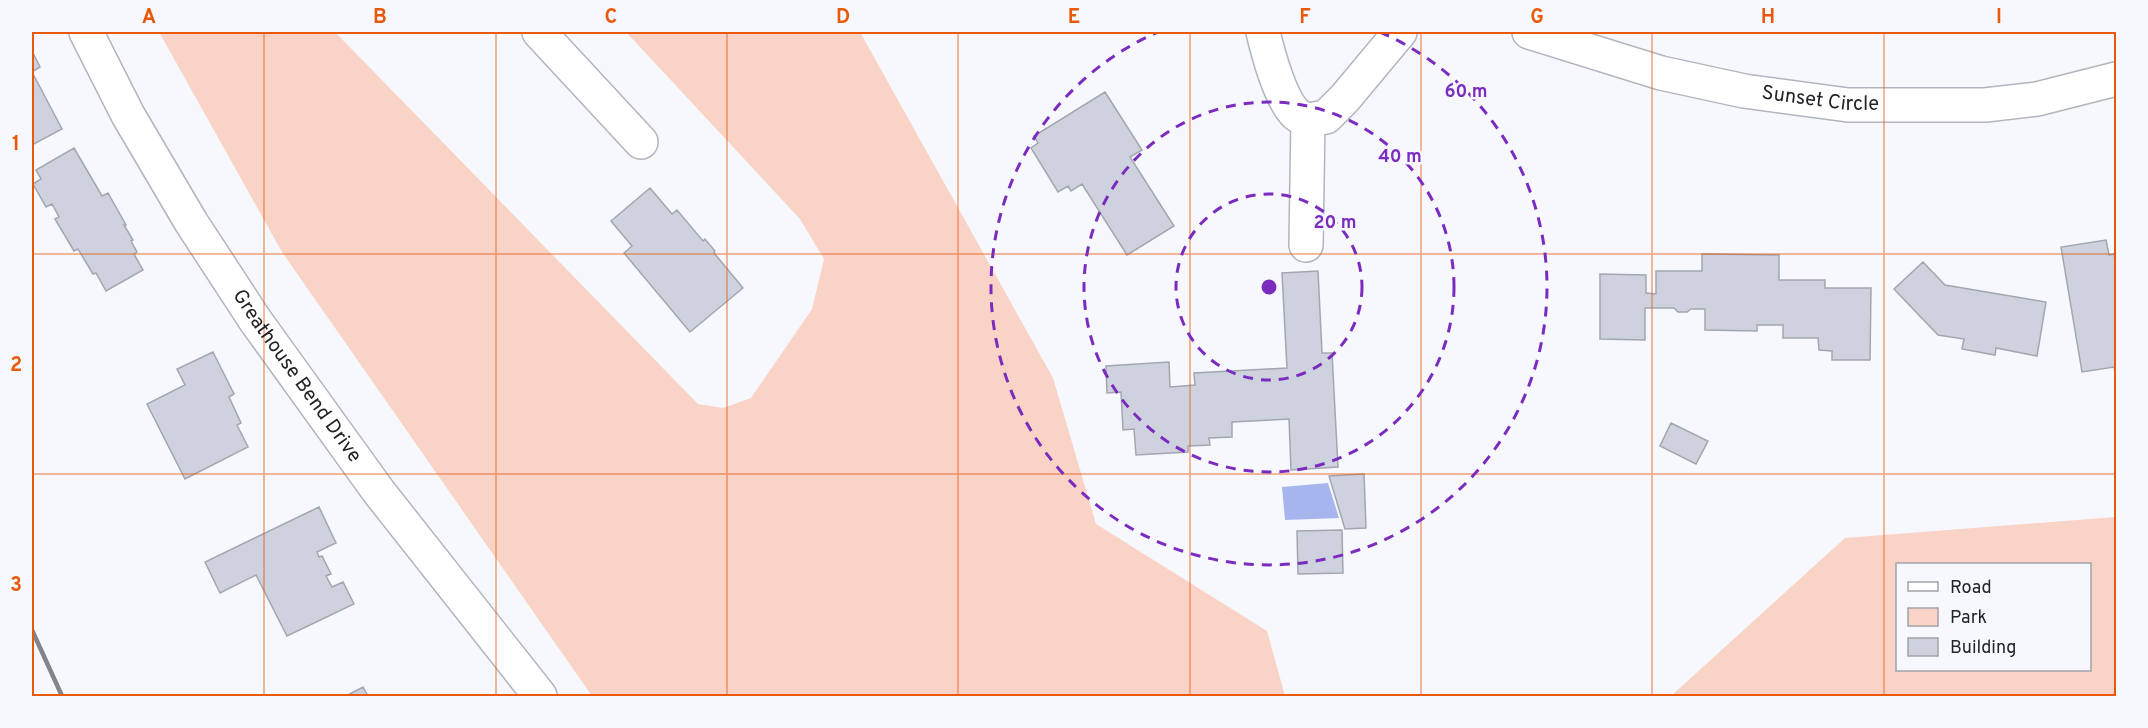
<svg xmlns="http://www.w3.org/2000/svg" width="2148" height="728" font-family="Overpass,sans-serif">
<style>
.green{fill:#f9d4c6;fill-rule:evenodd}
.water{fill:#a7b5ee}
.building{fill:#ced2de;stroke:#a2a6b1;stroke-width:1.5}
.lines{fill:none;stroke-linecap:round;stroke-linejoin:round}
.minor-casing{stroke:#b2b5c1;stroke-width:36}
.minor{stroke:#fff;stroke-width:33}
.rail{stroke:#84858a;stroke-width:4.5}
.grid{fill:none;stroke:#e8590c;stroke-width:1.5;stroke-opacity:0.55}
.ring{fill:none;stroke:#7b2cbf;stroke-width:3;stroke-dasharray:10 8}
.labels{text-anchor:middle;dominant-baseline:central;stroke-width:5;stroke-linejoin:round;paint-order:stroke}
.street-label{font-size:20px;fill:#222328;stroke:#f6f8fd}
.centre{fill:#7b2cbf;stroke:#f6f8fd;stroke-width:3}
.ring-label{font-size:18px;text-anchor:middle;font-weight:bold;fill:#7b2cbf;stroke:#f6f8fd;stroke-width:5;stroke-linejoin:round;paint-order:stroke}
.neatline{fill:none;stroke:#e8590c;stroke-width:2}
.grid-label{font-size:20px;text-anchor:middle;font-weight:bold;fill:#e8590c}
</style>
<rect width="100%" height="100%" fill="#f6f8fd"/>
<path class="green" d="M159,32H335L698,404L723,408L751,398L812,309L824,259L800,219L626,32H860L1053,378L1096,524L1267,631L1285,696H592L282,252Z
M2116,517V696H1671L1845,538ZM1898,564H2090V670H1898Z"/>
<path class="water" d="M1328,483L1339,518L1285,520L1282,487Z"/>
<path class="building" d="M33,53L40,67L32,72V54Z
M32,72L62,129L32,145Z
M1105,92L1142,150L1130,157L1174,226L1127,255L1082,184L1071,191L1068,186L1058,192L1031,148L1038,143L1034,136Z
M74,148L102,196L108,193L126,225H124L133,240L131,241L137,252L134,254L143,270L106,291L96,273L93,274L78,249L74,251L55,219L59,217L52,204L46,207L33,184L41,179L36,170Z
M650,188L672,214L677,210L703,241L705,239L715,251L714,253L743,288L690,332L624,253L632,246L611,221Z
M2106,240L2109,255L2114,254L2116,267V379L2114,367L2082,372L2061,247Z
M1702,254L1779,255V280H1825V288H1871L1870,360H1832V351L1819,350L1818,338H1783V325H1757V331L1705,330V309H1691L1687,312H1678L1674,308H1645V340L1600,339V274L1646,275V293L1656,294V271H1702Z
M1923,262L1945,285L2046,302L2037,356L1996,348L1995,355L1962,349L1964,339L1938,335L1894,289Z
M1318,271L1322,353H1332L1338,467L1291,470L1289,419L1232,422V437L1209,438L1210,445L1188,446V452L1136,455L1134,429L1123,430L1121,392L1107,393L1106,366L1169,362L1170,387L1195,385L1194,373L1287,368L1282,273Z
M213,352L234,394L229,397L241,423L237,425L248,447L185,479L147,404L185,385L177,369Z
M1671,423L1708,441L1696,464L1660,446Z
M1364,474L1366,528L1345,529L1329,476Z
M319,507L336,543L317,552L319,557L322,556L331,574L326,576L332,587L343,582L354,604L287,636L256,575L220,593L205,562Z
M1342,530L1343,573L1298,574L1297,531Z
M363,687L368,696H346Z"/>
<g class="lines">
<defs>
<g id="minor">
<path id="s1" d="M86,32L128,115L191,222L255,320L379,492L540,696"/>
<path d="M539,32L641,142"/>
<path d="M1263,32C1268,53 1280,99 1296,114C1299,117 1304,118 1308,120"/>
<path id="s2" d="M1529,32L1661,73L1744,91L1848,105H1985L2037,99L2116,79"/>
<path d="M1308,120L1326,117L1345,98L1400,32"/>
<path d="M1306,245L1308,120"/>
</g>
</defs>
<use href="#minor" class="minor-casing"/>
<use href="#minor" class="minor"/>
<path class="rail" d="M32,630L62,696"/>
</g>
<path class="grid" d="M264,32V696M496,32V696M727,32V696M958,32V696M1190,32V696M1421,32V696M1652,32V696M1884,32V696M32,254H2116M32,474H2116"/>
<g class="ring">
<circle cx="1269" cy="287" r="93"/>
<circle cx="1269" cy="287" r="185"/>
<path d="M1380 32A278 278 0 1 1 1158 32"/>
</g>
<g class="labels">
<g class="street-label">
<text stroke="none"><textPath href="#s2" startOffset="300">Sunset Circle</textPath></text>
<text stroke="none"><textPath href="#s1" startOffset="404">Greathouse Bend Drive</textPath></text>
</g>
</g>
<circle cx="1269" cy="287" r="9" class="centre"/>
<g class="ring-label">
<text x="1466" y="97">60 m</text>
<text x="1400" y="162">40 m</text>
<text x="1335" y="228">20 m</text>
</g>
<rect width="2148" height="728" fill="none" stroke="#f6f8fd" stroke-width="66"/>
<rect x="1896" y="563" width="195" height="108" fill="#f6f8fd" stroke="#a1a3a8" stroke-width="1.5"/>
<rect x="1908" y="582" width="30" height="9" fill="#ffffff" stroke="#a1a3a8" stroke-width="1.5"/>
<text x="1950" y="593" font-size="18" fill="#222328">Road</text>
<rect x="1908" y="608" width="30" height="18" fill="#f9d4c6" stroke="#a1a3a8" stroke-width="1.5"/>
<text x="1950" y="623" font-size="18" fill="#222328">Park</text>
<rect x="1908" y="638" width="30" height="18" fill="#ced2de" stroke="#a1a3a8" stroke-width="1.5"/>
<text x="1950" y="653" font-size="18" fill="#222328">Building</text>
<rect x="33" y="33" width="2082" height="662" class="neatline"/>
<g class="grid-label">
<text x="149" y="23">A</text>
<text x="380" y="23">B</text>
<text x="611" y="23">C</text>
<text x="843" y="23">D</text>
<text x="1074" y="23">E</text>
<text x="1305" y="23">F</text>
<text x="1537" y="23">G</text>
<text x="1768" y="23">H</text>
<text x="1999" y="23">I</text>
<text x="16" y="150">1</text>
<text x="16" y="371">2</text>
<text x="16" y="591">3</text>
</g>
</svg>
